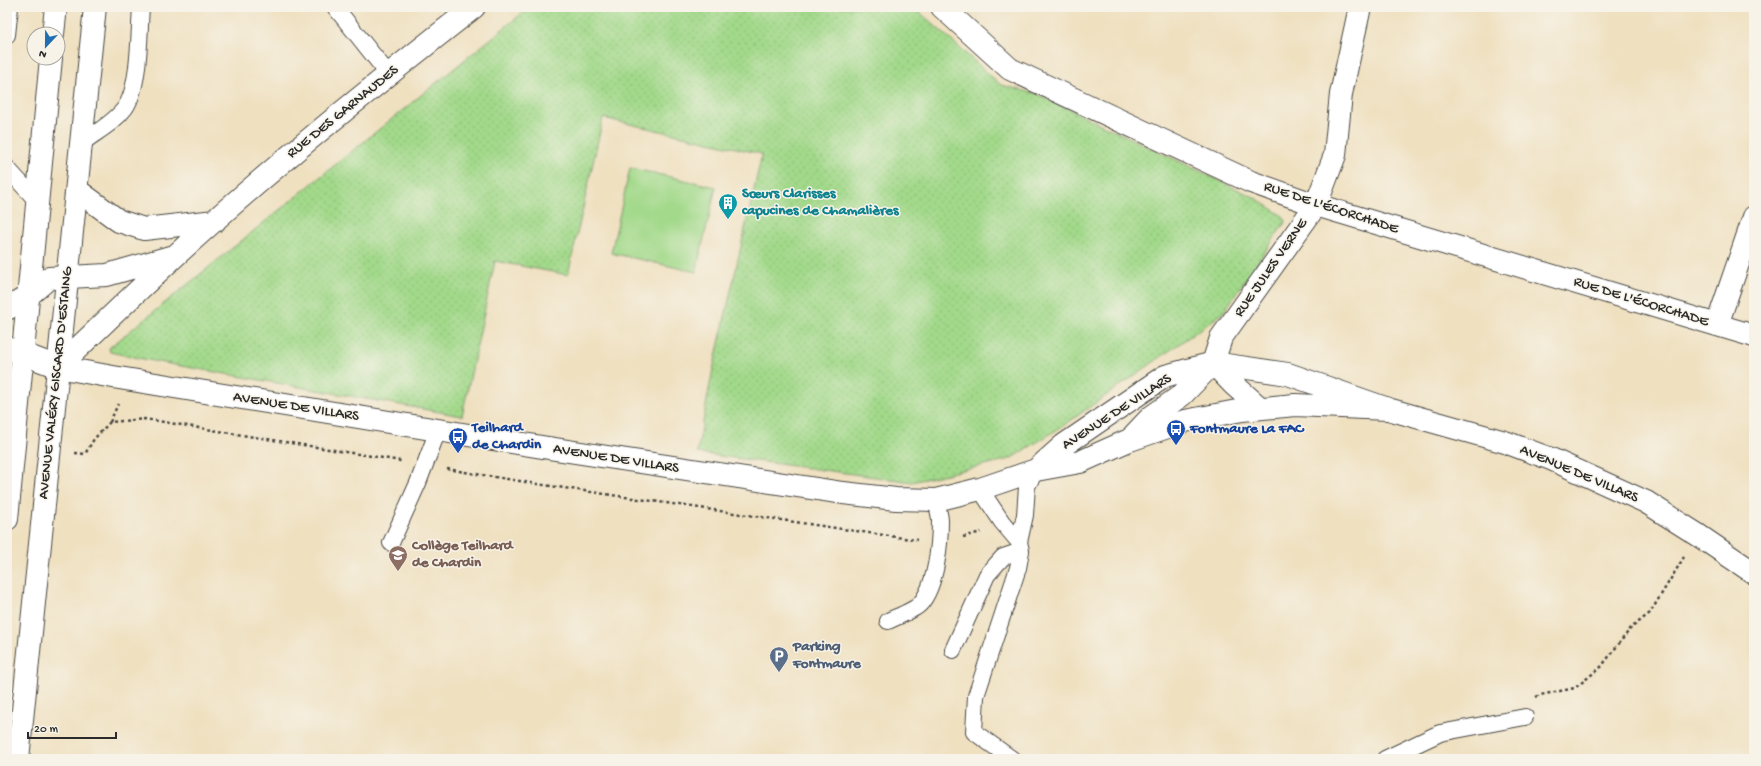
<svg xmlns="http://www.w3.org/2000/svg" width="1761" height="766" font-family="'Gochi Hand',sans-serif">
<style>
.grass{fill:#a2d98a;stroke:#66825a}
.park{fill:url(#park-dots);stroke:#66825a}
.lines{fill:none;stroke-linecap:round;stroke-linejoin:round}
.service-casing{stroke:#484641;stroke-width:18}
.minor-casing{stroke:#484641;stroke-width:24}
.secondary-casing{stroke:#484641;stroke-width:24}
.path{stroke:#484641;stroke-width:2.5;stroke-dasharray:3 3;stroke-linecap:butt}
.service{stroke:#fff;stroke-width:16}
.minor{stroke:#fff;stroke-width:22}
.secondary{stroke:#fff;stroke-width:22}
.labels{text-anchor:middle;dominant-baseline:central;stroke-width:3;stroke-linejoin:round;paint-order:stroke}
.street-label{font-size:15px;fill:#2b2b2b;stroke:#f7f3e8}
.culture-label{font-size:15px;font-weight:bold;fill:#0d838f;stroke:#f7f3e8;text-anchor:start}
.transit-label{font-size:15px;font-weight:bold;fill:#164399;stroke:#f7f3e8;text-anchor:start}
.education-label{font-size:15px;font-weight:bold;fill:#785e54;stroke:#f7f3e8;text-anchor:start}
.service-label{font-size:15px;font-weight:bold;fill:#4e5e75;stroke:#f7f3e8;text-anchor:start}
</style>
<defs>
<pattern id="park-dots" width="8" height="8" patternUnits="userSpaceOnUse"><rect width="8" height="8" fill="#a2d98a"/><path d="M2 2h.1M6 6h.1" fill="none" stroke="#8cba77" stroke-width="1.8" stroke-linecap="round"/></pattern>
</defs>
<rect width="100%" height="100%" fill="#f7f3e8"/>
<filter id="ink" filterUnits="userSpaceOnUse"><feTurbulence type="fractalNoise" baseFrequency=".025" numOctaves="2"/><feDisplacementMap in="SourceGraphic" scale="8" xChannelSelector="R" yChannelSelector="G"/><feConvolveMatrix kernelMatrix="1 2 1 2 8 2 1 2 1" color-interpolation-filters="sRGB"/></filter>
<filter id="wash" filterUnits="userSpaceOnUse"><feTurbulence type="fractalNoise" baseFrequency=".012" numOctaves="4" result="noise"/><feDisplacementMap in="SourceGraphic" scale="16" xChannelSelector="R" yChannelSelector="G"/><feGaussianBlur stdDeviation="0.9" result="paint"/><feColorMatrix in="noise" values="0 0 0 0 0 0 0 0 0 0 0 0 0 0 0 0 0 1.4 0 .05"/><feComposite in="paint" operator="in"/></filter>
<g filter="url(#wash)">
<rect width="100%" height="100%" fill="#efe0c0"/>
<path class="grass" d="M630,168L716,187L696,272L611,253Z"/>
<path class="park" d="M530,7H914L1001,85L1037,94L1254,197L1283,216L1286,221L1223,313L1063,426L1010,459L912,482L697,453L712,374L762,154L603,118L568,275L495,261L462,416L153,361L110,352L109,348Z"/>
</g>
<g filter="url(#ink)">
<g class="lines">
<defs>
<path id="service" d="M335,7L389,75
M7,35L10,7
M82,143C96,132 114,123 125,108C140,87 139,33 141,7
M7,168L37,201
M980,489L1002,522L1019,542
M391,543L418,483L438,430
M888,621C896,617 915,610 920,604C936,586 940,545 940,521C940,514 937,507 936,500
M953,650L987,575L1003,557L1021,551
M1012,759L974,732L976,696L1018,568L1021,551L1019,542L1025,515L1027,486L1036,470
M1385,759L1440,733L1525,717"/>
<path id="minor" d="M942,7L1010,69L1251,182L1316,205L1754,336
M77,190L119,221L144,229L215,221
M7,309L28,296L49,278L107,275L170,257
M1717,325L1754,217
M7,348L58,367L113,377L542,447L843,493L896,499L936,500L980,489L1036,470L1080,462L1127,441L1185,421L1242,410L1295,405L1388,409
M1213,363L1233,384L1260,408
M58,367C97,330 135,293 174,257C270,169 372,87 474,7
M1134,435L1151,417L1182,395L1213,363L1221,338L1316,205L1335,155L1341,94L1360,7
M1036,470L1064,445L1165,376L1213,363L1288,374L1388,409L1505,442L1551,459L1646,502L1698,535L1754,573"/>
<path id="secondary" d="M53,34L56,7
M7,519L51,58
M18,759L95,7"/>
</defs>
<use href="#service" class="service-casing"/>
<use href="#minor" class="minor-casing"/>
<use href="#secondary" class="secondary-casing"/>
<path class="path" d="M110,422L118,404
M75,453L85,454L94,439L110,422L145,419L401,461
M447,469L537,484L917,540
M963,537L981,532
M1536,697L1540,695L1575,688L1601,667L1631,628L1650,613L1684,557"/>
<use href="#service" class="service"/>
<use href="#minor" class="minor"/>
<use href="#secondary" class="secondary"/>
</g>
</g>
<defs>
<symbol id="building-pin" viewBox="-11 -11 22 30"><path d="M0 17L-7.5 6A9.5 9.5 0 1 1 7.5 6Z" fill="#0f9aa8" stroke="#f7f3e8"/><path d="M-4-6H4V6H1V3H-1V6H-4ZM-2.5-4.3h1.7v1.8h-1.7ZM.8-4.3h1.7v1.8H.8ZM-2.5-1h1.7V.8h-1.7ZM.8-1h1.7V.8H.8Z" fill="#fff"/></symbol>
<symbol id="bus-pin" viewBox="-11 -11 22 30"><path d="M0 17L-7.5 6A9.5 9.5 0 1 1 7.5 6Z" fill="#1a4fb4" stroke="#f7f3e8"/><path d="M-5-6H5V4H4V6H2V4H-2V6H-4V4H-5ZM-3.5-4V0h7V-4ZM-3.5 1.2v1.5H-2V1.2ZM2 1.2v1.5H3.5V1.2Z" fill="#fff"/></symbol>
<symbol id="school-pin" viewBox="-11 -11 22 30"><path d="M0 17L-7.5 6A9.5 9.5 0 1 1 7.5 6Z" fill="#8d6e63" stroke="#f7f3e8"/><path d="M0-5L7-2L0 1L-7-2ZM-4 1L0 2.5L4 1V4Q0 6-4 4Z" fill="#fff"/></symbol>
<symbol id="parking-pin" viewBox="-11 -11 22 30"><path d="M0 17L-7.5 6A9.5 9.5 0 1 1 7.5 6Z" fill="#5c6f8a" stroke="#f7f3e8"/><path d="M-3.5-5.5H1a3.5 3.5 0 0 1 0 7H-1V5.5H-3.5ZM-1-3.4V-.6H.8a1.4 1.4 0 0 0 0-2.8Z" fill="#fff"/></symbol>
</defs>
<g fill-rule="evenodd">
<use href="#building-pin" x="717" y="192" width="22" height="30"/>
<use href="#bus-pin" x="1165" y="418" width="22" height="30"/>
<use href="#bus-pin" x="447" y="426" width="22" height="30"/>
<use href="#school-pin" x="387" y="544" width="22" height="30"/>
<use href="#parking-pin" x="768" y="645" width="22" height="30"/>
</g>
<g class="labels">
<g class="street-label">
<text transform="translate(343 112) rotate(-39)">RUE DES GARNAUDES</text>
<text transform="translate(1331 208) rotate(18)">RUE DE L'ÉCORCHADE</text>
<text transform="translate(1271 268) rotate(-55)">RUE JULES VERNE</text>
<text transform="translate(1641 302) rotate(17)">RUE DE L'ÉCORCHADE</text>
<text transform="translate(56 383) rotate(-84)">AVENUE VALÉRY GISCARD D'ESTAING</text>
<text transform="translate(296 407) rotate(9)">AVENUE DE VILLARS</text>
<text transform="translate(1117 412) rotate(-33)">AVENUE DE VILLARS</text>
<text transform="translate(616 459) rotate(9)">AVENUE DE VILLARS</text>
<text transform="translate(1579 474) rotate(23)">AVENUE DE VILLARS</text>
</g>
<g class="culture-label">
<text x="742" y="194">Sœurs Clarisses<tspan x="742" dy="17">capucines de Chamalières</tspan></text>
</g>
<g class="transit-label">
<text x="472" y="428">Teilhard<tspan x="472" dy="17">de Chardin</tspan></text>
<text x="1190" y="429">Fontmaure La FAC</text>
</g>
<g class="education-label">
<text x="412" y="546">Collège Teilhard<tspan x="412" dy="17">de Chardin</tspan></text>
</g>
<g class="service-label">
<text x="793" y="647">Parking<tspan x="793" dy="17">Fontmaure</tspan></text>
</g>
</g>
<rect width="1761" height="766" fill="none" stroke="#f7f3e8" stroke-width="24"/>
<g transform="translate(46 46) rotate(202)"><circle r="19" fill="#f7f3e8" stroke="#a5a39c"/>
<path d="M0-3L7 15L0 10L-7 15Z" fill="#1f6fb2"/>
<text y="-6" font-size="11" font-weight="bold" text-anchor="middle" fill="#2b2b2b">N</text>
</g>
<path d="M28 732v6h88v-6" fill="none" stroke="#2b2b2b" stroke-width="2"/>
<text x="34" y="732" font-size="12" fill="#2b2b2b" stroke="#f7f3e8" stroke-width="3" paint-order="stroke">20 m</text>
</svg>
